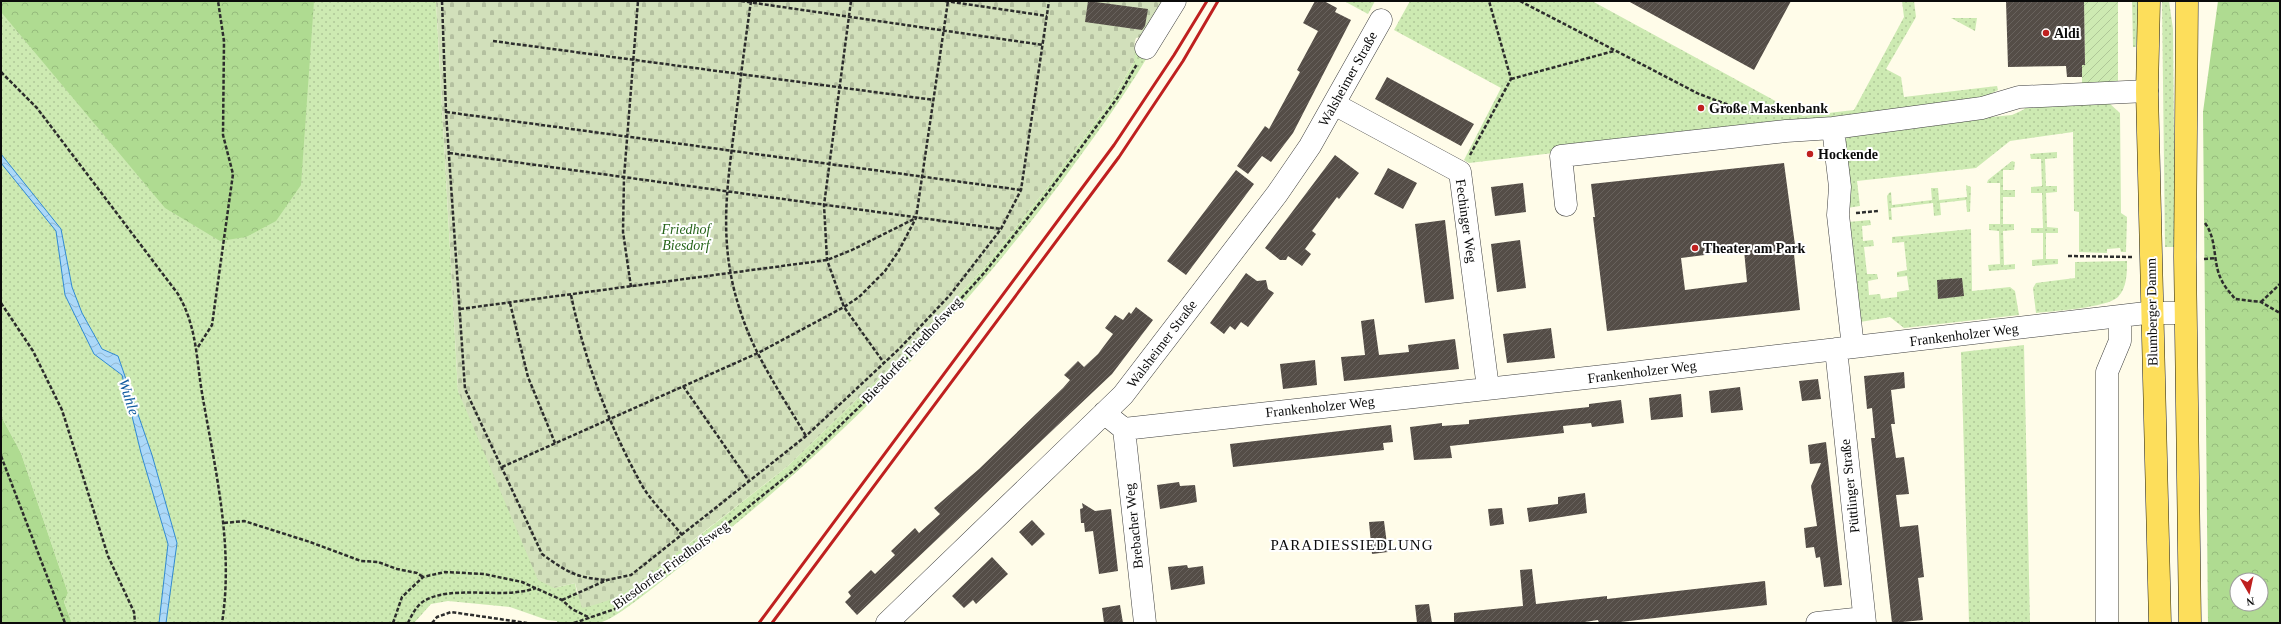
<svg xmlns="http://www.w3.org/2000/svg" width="2281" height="624" font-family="Georgia,serif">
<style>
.grass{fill:url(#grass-dots)}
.forest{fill:url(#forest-crowns);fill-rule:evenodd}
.cemetery{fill:url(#cemetery-stones)}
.garden{fill:url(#garden-furrows)}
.water{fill:url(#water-waves);stroke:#318ad1}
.building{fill:url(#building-hatch);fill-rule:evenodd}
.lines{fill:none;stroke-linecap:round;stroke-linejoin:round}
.minor-casing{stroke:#3e3e3e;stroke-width:23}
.major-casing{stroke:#1c1c1c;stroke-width:23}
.path{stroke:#2d2d2d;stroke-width:2.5;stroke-dasharray:4 2;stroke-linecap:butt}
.minor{stroke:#fff;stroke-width:22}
.major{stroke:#fdde5b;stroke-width:22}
.rail{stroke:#bf201f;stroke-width:3}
.poi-dot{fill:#bf201f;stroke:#fff;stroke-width:1.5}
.labels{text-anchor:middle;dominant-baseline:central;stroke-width:4;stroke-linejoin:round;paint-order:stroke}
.poi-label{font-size:14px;font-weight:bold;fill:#0b0b0b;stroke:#fff;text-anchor:start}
.street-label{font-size:14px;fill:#0b0b0b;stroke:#fff}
.park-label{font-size:14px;font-style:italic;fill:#26641a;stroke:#fff}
.water-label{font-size:15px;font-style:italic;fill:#115ba0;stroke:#fff}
.neighbourhood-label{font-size:15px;letter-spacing:1px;fill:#0b0b0b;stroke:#fff}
</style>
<defs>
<pattern id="grass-dots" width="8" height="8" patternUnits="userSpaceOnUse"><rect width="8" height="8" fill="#cdeab2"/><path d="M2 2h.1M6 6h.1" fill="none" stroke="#afc798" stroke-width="1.8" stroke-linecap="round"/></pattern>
<pattern id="forest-crowns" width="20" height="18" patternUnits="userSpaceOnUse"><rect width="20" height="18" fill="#afdb91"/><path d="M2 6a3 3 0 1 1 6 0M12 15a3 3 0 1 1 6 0" fill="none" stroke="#95bb7c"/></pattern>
<pattern id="cemetery-stones" width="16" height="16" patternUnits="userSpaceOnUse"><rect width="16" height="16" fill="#d2e0bb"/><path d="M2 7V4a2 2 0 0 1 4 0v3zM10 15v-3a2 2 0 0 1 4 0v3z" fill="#b3bf9f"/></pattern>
<pattern id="garden-furrows" width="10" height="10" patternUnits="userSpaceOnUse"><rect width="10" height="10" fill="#cdeab2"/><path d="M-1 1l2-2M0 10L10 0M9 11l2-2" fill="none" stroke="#afc798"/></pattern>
<pattern id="water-waves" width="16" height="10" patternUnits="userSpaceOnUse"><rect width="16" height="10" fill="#acd8f8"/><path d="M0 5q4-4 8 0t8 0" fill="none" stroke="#93b8d3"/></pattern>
<pattern id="building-hatch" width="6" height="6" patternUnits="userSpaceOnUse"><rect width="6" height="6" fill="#544d47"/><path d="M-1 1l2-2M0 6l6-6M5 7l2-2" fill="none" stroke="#68625d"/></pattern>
</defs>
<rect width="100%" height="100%" fill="#fffce9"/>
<path class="grass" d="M1,1H436L458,391L554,588L575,583L577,594L690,543L788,466L883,374L983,269L1046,189L1115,95L1134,61V50L1148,56C1122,100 1092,140 1062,181C953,327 825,459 679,568C662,580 617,619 599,623C587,624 570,623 557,623V621L547,620L510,607L448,601L431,604L414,623H72L64,602L68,593L21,453L1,416Z
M1344,1H1375L1368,14Z
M1410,1H1592L1803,116L1854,110L1904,17L1902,1H1914L1916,17L1886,69L1901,77L1904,97L1997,86L1998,90L1973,103L1469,163L1464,160L1501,88L1394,30Z
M2132,1H2141L2136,47H2133Z
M2162,1H2169L2173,29L2175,247H2165Z
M1952,18H1977L1975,31L1951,18Z
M2109,103L2120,113L2121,213L2127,217L2126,252H2121L2120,248L2107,249V253L2079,252V212L2074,211L2073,132L2010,141L1976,168L1857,181L1860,206L1847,208L1842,143L1848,135L1860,130L2012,115L2023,110L2030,104Z
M2057,152V158L2045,159L2046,186H2057V192L2046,193L2047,227L2058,228V233H2046V259H2058V264L2032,266V260L2043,259V233H2031V228H2043L2042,193H2031V187L2042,186L2041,159H2031L2030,154Z
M2012,161L2015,162L2014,170H2003V190H2015V197H2003V224H2014V230L2003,231L2004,265L2015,264V269L1989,271L1988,265L2000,264L1999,231L1989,230V224H2000V183H1987L1988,180Z
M1966,185L1971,187L1970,212H1967L1966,200L1940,203L1941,215L1934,216L1933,203L1891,208L1892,220H1889L1887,196L1889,193L1891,192L1892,205L1932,200L1931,188H1938L1939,200L1967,197Z
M1870,220L1871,225L1862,226L1863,241L1873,240L1874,246L1864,247L1867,274H1877L1878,279L1868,281L1869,295L1880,294L1881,299L1897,297V292L1909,290L1907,276L1897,277V272L1907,270L1904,242L1892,243V237L1971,229L1972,291L2010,287L2015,291L2019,315L1904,328L1890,317L1860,322L1848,222Z
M2127,261C2127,273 2127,288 2118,297C2106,308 2053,311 2036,313L2033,288L2036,283L2075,278V262Z
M2024,345L2030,623H1969L1961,352Z"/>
<path class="forest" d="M1,1H314L301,185L276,221L246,237L220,241L165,208L1,12Z
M2218,1H2280V623H2208L2203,112ZM2237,580H2261V604H2237Z
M1,416L21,453L68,593L64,602L72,623H1Z"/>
<path class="cemetery" d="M436,1H1168L1147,36L1136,38C1133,46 1136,53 1134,61L1115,95L1046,189L983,269L883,374L788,466L633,587C616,598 601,604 582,608L575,583L554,588L538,580L458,391Z"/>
<path class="garden" d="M2084,1H2118V84L2082,85V65H2085Z"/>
<path class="water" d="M1,154L61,229L72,287L82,313L102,349L118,356L152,455L177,543L166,623H159L168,544L141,453L122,375L94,354L65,295L56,231L1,163Z"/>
<path class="building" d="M1088,1L1148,9L1145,26L1142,30L1085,22Z
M1315,1H1324L1337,8L1335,12L1351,20L1293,133L1271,162L1262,156L1248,174L1237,166L1265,126L1269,129L1300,72L1297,70L1318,31L1303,23Z
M1628,1H1791L1754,70Z
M2006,1H2084L2085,65H2082V77H2067L2066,66L2008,67Z
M1387,77L1474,124L1461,146L1375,99Z
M1335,155L1359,173L1339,199L1337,197L1312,231L1316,234L1305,249L1311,254L1302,266L1288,256L1286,260H1280L1265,248Z
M1784,163L1795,245H1793L1800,310L1607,331L1593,217H1595L1591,184ZM1744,250L1747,282L1685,290L1681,258Z
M1388,168L1417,183L1403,209L1374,194Z
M1236,170L1254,184L1186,275L1167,261Z
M1523,183L1526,212L1495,216L1491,187Z
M1445,220L1454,299L1425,303L1415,224Z
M1520,240L1526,288L1497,292L1491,244Z
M1246,273L1257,281L1266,280L1268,289L1274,293L1248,327L1241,322L1235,330L1230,326L1224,334L1210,323Z
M1962,278L1964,296L1938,299L1937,280Z
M1136,307L1153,320L1112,374L857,615L845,602L851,596L848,592L871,570L875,574L895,555L891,551L915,528L919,533L940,514L934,508L979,469L1063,388L1070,380L1064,375L1078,361L1084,367L1098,354L1113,334L1105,328L1115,315L1123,320L1129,312L1131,314Z
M1374,319L1379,355L1409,352L1408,345L1455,339L1459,369L1344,381L1341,357L1365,355L1361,321Z
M1551,328L1555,358L1507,363L1503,334Z
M1315,360L1317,385L1283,389L1280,364Z
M1904,372L1905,388L1891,390L1895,424H1891L1896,458L1904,457L1909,494L1896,495L1900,527L1918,525L1924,577L1918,578L1923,620L1892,623L1871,438H1875L1872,408L1867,409L1864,376Z
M1818,379L1821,399L1802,401L1799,381Z
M1740,387L1743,410L1711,413L1709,391Z
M1681,394L1683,417L1651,420L1649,398Z
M1621,400L1624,423L1592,427L1591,423L1563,426L1564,433L1450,446L1452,458L1414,460L1410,427L1442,423V426L1469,424V420L1589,407V404Z
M1391,425L1393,442L1383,443L1384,450L1233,467L1230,444Z
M1826,442L1842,585L1824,587L1820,557L1816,558L1814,547L1806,548L1804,528L1817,526L1811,486L1821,463L1810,464L1808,445Z
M1179,482L1180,486L1195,485L1197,502L1160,509L1157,485Z
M1585,493L1587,513L1529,522L1527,508L1558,504V497Z
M1082,503L1095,511L1111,509L1118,571L1099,574L1093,531L1085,532L1084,523H1081L1080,509L1083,508Z
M1502,508L1504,524L1490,526L1488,509Z
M1032,520L1045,534L1032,546L1019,532Z
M1384,521L1388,552L1372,554L1369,522Z
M992,557L1008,574L976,604L973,600L964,608L952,596Z
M1187,565L1188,568L1203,566L1205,584L1171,590L1168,567Z
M1532,569L1536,604L1607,596V599L1765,581L1767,605L1612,623H1599L1598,620L1578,623H1454V613L1523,606L1520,570Z
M1429,604L1432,623H1417L1415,605Z
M1120,605L1123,623H1104L1102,608Z"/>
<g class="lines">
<defs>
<path id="minor" d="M1146,48L1175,1
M1334,104L1460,172L1488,388
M1833,128L1840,187L1838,215L1853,347
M1566,205L1561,156L1786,131L1833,128L1982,108L2019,97L2147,91
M1836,349L1865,623
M1104,413L1124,429L1622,374L2146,313H2185
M1124,429L1145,623
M887,623L1123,395L1277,194L1310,146L1381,20
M1817,623L1864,618
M2107,623V372L2120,341V316"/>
<path id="major" d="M2149,1L2147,91L2160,623
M2187,1L2185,257L2190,623"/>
</defs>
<use href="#minor" class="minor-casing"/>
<use href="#major" class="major-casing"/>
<path class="path" d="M442,1L446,112L465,389L542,554C567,572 576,578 607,580
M741,1L1043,45
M751,1C745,42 740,83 735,124C726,193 718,248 742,316C756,358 783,397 806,436
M851,1L824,205L827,260L844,307L884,363
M945,1L1047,16
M1520,1L1699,94L1753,114
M493,41L934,100
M1,72L37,108L178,294C197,327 196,357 202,393C215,469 234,546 222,623
M1511,79L1614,51
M446,112L1021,190
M449,153L1001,229
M1470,155L1511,79L1489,1
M1856,213L1878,211
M2205,223C2218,241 2212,263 2222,281C2225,288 2231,293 2235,299L2261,302L2280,313
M2068,256L2132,257
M2204,259L2216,258
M631,287L623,232L624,177L638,1
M571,295C584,358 608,423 639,480C649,500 668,517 682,535
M2261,302L2280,284
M1,303L33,351L62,410L108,556L134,612L135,623
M510,303L528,377L555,443
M460,309L827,260L852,250L916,218
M198,347L212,325L233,174L223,135L224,41L218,1
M683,386L749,481
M1,456L65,623
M502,467L758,353L844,307L859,297L885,271L898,252L916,218L948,1
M224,523L244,521L310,542L361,561L378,562L397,569L417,573L423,577
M562,600L607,580L631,575L806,436L900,348L950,295L1001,229L1021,190L1049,1
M393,623L402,597L423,577L445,572L484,574L522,582L562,600L572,609L590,618
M408,623C411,616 417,605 424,601C453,584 503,600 536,588
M432,623L437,617L451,612L527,623
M574,623L615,609L696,549L793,471L889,378L985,272L1049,191L1118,97L1137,64"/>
<use href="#minor" class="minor"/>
<use href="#major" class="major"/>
<path class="rail" d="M759,623L1114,145L1174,55L1207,1
M772,623L1119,157L1183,61L1218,1"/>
</g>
<g class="poi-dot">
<circle cx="2046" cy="33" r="4"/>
<circle cx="1701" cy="108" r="4"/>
<circle cx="1810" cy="154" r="4"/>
<circle cx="1695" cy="248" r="4"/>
</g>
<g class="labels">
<g class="poi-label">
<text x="2054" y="33">Aldi</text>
<text x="1709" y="108">Große Maskenbank</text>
<text x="1818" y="154">Hockende</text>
<text x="1703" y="248">Theater am Park</text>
</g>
<g class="street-label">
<text transform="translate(1348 79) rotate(-61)">Walsheimer Straße</text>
<text transform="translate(1466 221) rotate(82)">Fechinger Weg</text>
<text transform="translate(2152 312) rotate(-91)">Blumberger Damm</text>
<text transform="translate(1964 335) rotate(-7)">Frankenholzer Weg</text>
<text transform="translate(1162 344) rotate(-53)">Walsheimer Straße</text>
<text transform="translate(912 350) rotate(-47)">Biesdorfer Friedhofsweg</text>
<text transform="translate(1642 372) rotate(-7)">Frankenholzer Weg</text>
<text transform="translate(1320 407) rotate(-6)">Frankenholzer Weg</text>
<text transform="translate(1850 486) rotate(-96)">Püttlinger Straße</text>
<text transform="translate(1134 526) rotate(-96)">Brebacher Weg</text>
<text transform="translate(671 565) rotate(-36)">Biesdorfer Friedhofsweg</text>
</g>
<g class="park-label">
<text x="686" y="229">Friedhof<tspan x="686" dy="16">Biesdorf</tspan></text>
</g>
<g class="water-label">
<text transform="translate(129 397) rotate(72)">Wuhle</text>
</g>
<g class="neighbourhood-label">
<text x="1352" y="545">PARADIESSIEDLUNG</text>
</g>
</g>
<rect width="2281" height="624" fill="none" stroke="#0b0b0b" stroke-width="4"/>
<g transform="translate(2249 592) rotate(171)"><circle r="19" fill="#ffffff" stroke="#9d9d9d"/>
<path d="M0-3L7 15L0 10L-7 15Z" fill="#bf201f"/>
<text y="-6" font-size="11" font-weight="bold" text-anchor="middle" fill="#0b0b0b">N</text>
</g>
</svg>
